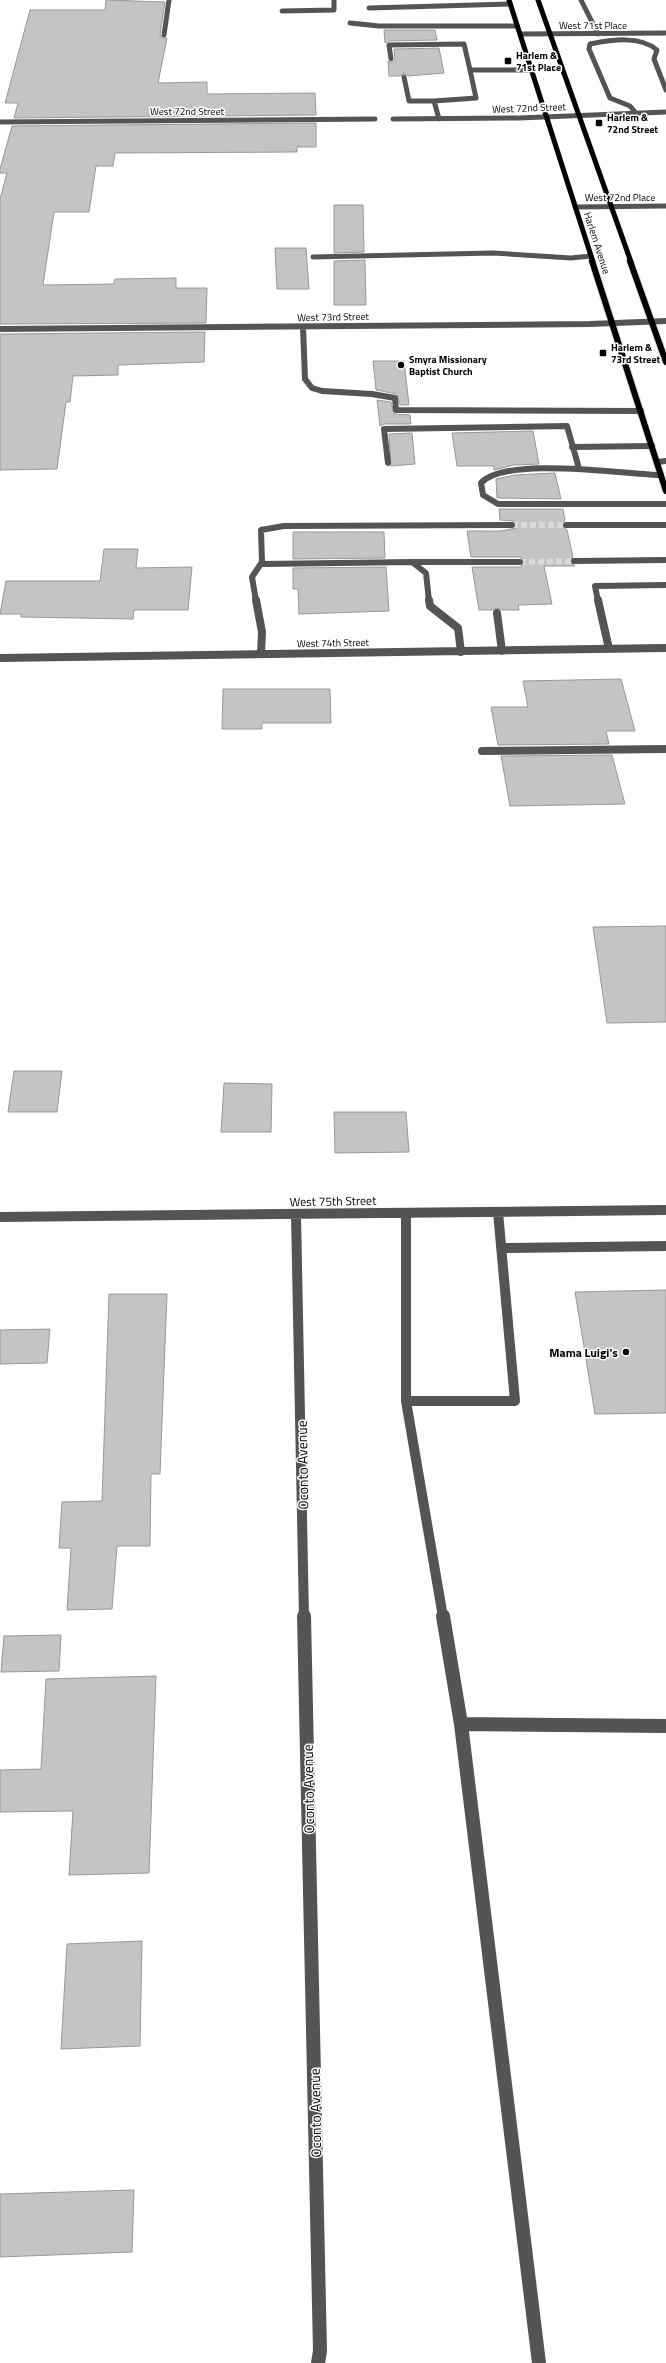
<svg xmlns="http://www.w3.org/2000/svg" width="666" height="2363" font-family="'Titillium Web',sans-serif">
<style>
.building{fill:#c4c4c4;stroke:#989898}
.lines{fill:none;stroke-linecap:round;stroke-linejoin:round}
.minor-tunnel{stroke:#d9d9d9;stroke-width:6;stroke-dasharray:6 3;stroke-linecap:butt}
.major-far1-casing{stroke:#dbdbdb;stroke-width:5.5}
.major-casing{stroke:#dbdbdb;stroke-width:8}
.minor-far4{stroke:#545454;stroke-width:5}
.minor-far3{stroke:#545454;stroke-width:6}
.minor-far2{stroke:#545454;stroke-width:8}
.minor-far1{stroke:#545454;stroke-width:10}
.minor{stroke:#545454;stroke-width:14}
.major-far1{stroke:#000;stroke-width:5}
.major{stroke:#000;stroke-width:6}
.poi-dot{fill:#000;stroke:#fff;stroke-width:1.5}
.labels{text-anchor:middle;dominant-baseline:central;stroke-width:3;stroke-linejoin:round;paint-order:stroke}
.far-street-label{font-size:10px;fill:#000;stroke:#fff}
.far-poi-label{font-size:10px;font-weight:bold;fill:#000;stroke:#fff;text-anchor:start}
.street-label{font-size:12px;fill:#000;stroke:#fff}
.poi-label{font-size:12px;font-weight:bold;fill:#000;stroke:#fff;text-anchor:end}
.near-street-label{font-size:14px;fill:#000;stroke:#fff}
</style>
<rect width="100%" height="100%" fill="#fff"/>
<path class="building" d="M106,0L165,2L160,35L162,38H167L158,83L207,82V94L315,93L316,115L14,118L18,103H5L30,10H105Z
M384,30H435L437,40L389,41L385,43Z
M439,48L444,73L408,76L404,73L400,76H389L388,61L391,63L395,61L394,49Z
M316,123V147H297V152L115,153L113,166H96L89,212H54L43,285L114,284L115,279L176,278V288H207L206,323L0,324V199L7,173H0V169L12,126Z
M334,205H363L364,252L334,253Z
M275,248H306L309,289H277Z
M365,260L366,305H334V261Z
M205,332L204,362L118,365V375L73,376L70,402H66L57,469L0,470V334Z
M373,361H404L409,405H400L397,394L376,390Z
M377,400L391,402L394,414L410,415L411,424H384L380,426Z
M533,431L539,464L514,465L494,470V466H457L452,433Z
M412,433L415,464L391,466L389,434Z
M555,473L561,499L497,498L496,479L515,475Z
M499,509H563L565,520L561,525L567,530L573,557L569,561L575,566H544L552,604L518,605L519,610H502L497,608L492,610H479L472,567H520L525,562L520,557H471L467,531H501L516,528L514,521L500,520Z
M293,532H384L385,558L293,559Z
M104,549H138L136,568L192,567L188,610H134L133,619L21,617V614H0L6,581H100Z
M386,567L389,611L299,614L298,589H293V568Z
M621,679L635,731H606L609,744L498,745L491,707H528L523,681Z
M223,689H330L331,723H262V729H222Z
M612,755L625,804L510,806L501,756Z
M666,926V1022L607,1023L593,927Z
M14,1071H62L57,1112H8Z
M224,1083L272,1084L271,1132H221Z
M334,1112H406L409,1152L335,1153Z
M666,1290V1413L595,1414L575,1292Z
M109,1294H167L160,1474H151L150,1546H117L112,1609L67,1610L71,1548H59L62,1502L102,1501Z
M50,1329L47,1363L0,1364V1330Z
M61,1635L59,1671L1,1672L4,1636Z
M156,1676L149,1873L69,1875L73,1811L0,1812V1770L41,1769L46,1679Z
M142,1941L140,2046L61,2049L67,1944Z
M134,2190L132,2252L0,2257V2194Z"/>
<g class="lines">
<path class="minor-tunnel" d="M512,525H566
M520,562L574,561"/>
<defs>
<path id="major-far1" d="M509,0L593,262
M538,0L631,262"/>
<path id="major" d="M592,261L666,491
M630,261L666,362"/>
</defs>
<use href="#major-far1" class="major-far1-casing"/>
<use href="#major" class="major-casing"/>
<path class="minor-far4" d="M581,0L598,34
M369,8L510,4
M282,11L334,10V0
M350,23L379,26H517
M520,34L666,33
M164,35L169,0
M391,59L389,45L464,44L470,70
M404,77L409,101H434
M635,112L630,106L610,98L589,49L590,44C611,40 640,35 657,50L654,59L666,90
M393,119L519,118L666,112
M439,119L434,101L476,98L470,70H531
M0,122L375,119
M575,207L666,206
M313,257L493,253L571,258L591,256"/>
<path class="minor-far3" d="M303,327L305,379L312,388L322,391L372,394L395,398L396,410L641,411
M0,329L590,324L666,321
M572,447L652,446
M657,462L666,461
M388,463L384,429L567,426L578,465
M661,475C624,474 505,456 481,483L483,495L498,504H666
M566,525H666
M574,561L666,560
M412,562H520
M263,564L412,562L426,573L429,601
M256,601L252,577L262,562L261,530L284,526L512,525
M598,601L595,586L666,585"/>
<path class="minor-far2" d="M256,600L262,632L261,654
M429,600L430,606L458,628L461,652
M598,600L609,649
M497,613L502,651
M0,658L666,648
M482,751L666,749"/>
<path class="minor-far1" d="M406,1213V1401L443,1617
M296,1215L304,1617
M0,1217L666,1210
M502,1248L666,1246
M406,1401H515L498,1212"/>
<path class="minor" d="M304,1616L320,2351L318,2363
M443,1616L461,1724
M539,2363L461,1724L666,1726"/>
<use href="#major-far1" class="major-far1"/>
<use href="#major" class="major"/>
</g>
<g class="poi-dot">
<rect x="504" y="57" width="8" height="8" rx="2"/>
<rect x="595" y="119" width="8" height="8" rx="2"/>
<rect x="599" y="349" width="8" height="8" rx="2"/>
<circle cx="401" cy="365" r="4"/>
<circle cx="626" cy="1352" r="4"/>
</g>
<g class="labels">
<g class="far-street-label">
<text x="593" y="25">West 71st Place</text>
<text transform="translate(529 108) rotate(-2)">West 72nd Street</text>
<text x="187" y="111">West 72nd Street</text>
<text x="620" y="197">West 72nd Place</text>
<text transform="translate(597 243) rotate(72)">Harlem Avenue</text>
<text transform="translate(333 317) rotate(-1)">West 73rd Street</text>
<text transform="translate(333 643) rotate(-1)">West 74th Street</text>
</g>
<g class="far-poi-label">
<text x="516" y="55">Harlem &amp;<tspan x="516" dy="12">71st Place</tspan></text>
<text x="607" y="117">Harlem &amp;<tspan x="607" dy="12">72nd Street</tspan></text>
<text x="611" y="347">Harlem &amp;<tspan x="611" dy="12">73rd Street</tspan></text>
<text x="409" y="359">Smyra Missionary<tspan x="409" dy="12">Baptist Church</tspan></text>
</g>
<g class="street-label">
<text transform="translate(333 1201) rotate(-1)">West 75th Street</text>
</g>
<g class="poi-label">
<text x="618" y="1352">Mama Luigi's</text>
</g>
<g class="near-street-label">
<text transform="translate(302 1465) rotate(-91)">Oconto Avenue</text>
<text transform="translate(308 1789) rotate(-91)">Oconto Avenue</text>
<text transform="translate(315 2113) rotate(-91)">Oconto Avenue</text>
</g>
</g>
</svg>
